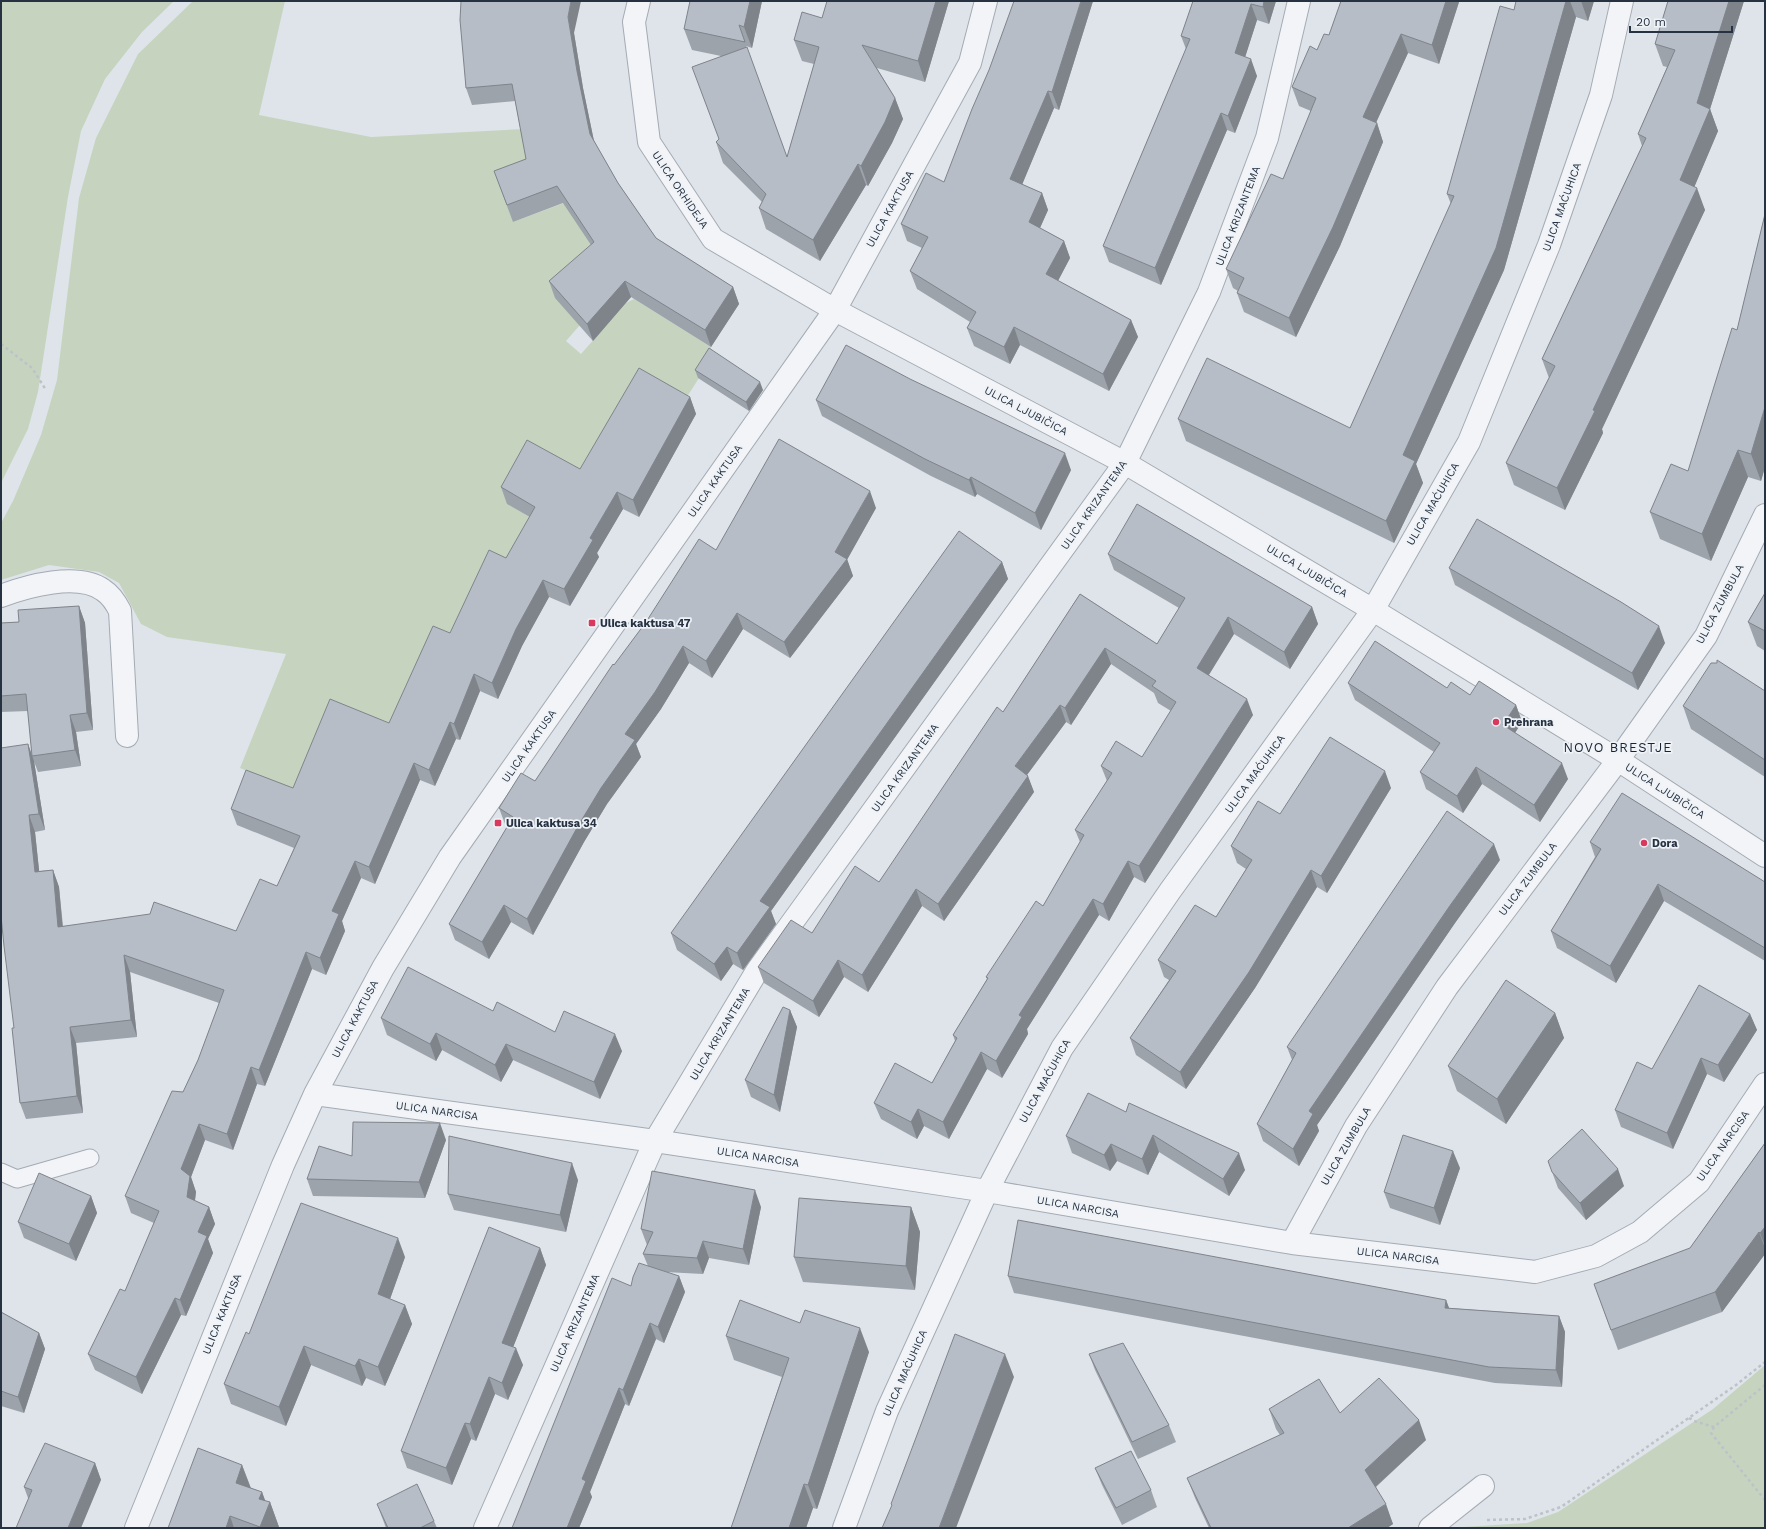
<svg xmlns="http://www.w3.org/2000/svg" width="1766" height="1529" font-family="'Work Sans',sans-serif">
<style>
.green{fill:#c6d4bf}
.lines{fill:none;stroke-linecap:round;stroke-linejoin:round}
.service-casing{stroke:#a4abb4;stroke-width:19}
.minor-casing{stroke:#a4abb4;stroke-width:24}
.path{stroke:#bdc2c8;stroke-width:2.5;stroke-dasharray:3 3;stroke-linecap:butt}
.service{stroke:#f2f4f7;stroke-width:17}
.minor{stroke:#f2f4f7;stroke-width:22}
.wall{fill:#9da3ab}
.shaded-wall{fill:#7f848b}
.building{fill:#b6bdc7;stroke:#7f848b}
.poi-dot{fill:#d9395c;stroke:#eff3f7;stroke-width:1.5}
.labels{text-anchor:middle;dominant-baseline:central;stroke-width:3.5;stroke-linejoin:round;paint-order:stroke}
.street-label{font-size:11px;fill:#263242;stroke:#eff3f7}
.poi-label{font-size:11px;font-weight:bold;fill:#263242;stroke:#eff3f7;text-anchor:start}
.quarter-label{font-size:13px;letter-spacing:1px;fill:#192333;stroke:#eff3f7}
</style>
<rect width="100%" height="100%" fill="#dfe4ea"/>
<path class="green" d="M1,1H174L142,32L105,79L81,131L68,197L38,392L28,429L1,483Z
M193,1H285L259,115L371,137L523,129L541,172L513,222L564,203L605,265L556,298L580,325L566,341L581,354L626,303L634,299L711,347L706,367L685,400L544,525L405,715L331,806L240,768L286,654L167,637L141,624L119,583L99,572L49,565L1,580V523L13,501L41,435L57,380L79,198L96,138L138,54Z
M1765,1365V1528H1447L1527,1523L1558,1512L1713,1409Z"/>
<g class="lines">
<defs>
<path id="service" d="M1,1172L17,1179L90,1158"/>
<path id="minor" d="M639,1L634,22L649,142L713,239L835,310L1125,463L1373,610L1618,760L1765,856
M1,596C27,586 78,572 103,590C111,595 116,603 120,611L127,736
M315,1094L655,1141L987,1191L1292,1243L1535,1272L1596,1256L1640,1232L1699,1182L1765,1084
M1292,1243L1356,1126L1447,987L1618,760L1706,636L1765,515
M136,1528L283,1165L315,1094L383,968L450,857L835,310L970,63L986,1
M485,1528L655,1141L757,971L1125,463L1209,292L1267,138L1299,1
M844,1528L887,1411L987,1191L1062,1048L1170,891L1373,610L1469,442L1549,245L1601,95L1622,1
M1430,1528L1483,1486"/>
</defs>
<use href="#service" class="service-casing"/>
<use href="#minor" class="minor-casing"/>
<path class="path" d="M1,344L32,368L46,390
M1689,1418L1694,1421L1714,1427L1765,1385
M1714,1427L1711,1433L1765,1500
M1487,1520L1525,1519L1561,1507L1736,1385L1765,1362"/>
<use href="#service" class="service"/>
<use href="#minor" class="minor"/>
</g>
<path class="wall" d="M762,1L752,48L746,46L787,157L814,64L802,61L794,40L822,18L827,1H949L925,82L877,68L895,98L903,119L892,143L868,186L866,185L820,261L766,229L759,208L762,202L723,163L716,142L719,139L721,56L692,50L684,29Z
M1093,1L1059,110L1054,108L1022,184L1042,193L1048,210L1040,228L1064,241L1070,258L1058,281L1131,320L1138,337L1109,391L1020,345L1010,364L974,346L967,328L970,322L917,289L910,271L922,248L907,241L901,224L944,182Z
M1193,1H1276L1269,24L1257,20L1245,57L1257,76L1235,133L1227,130L1161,285L1109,262L1103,246L1186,49L1181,36Z
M1341,1H1458L1459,2L1439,64L1408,53L1376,122L1377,123L1383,142L1340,246L1296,337L1244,312L1237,293L1238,291L1233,288L1226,269L1283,179L1311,111L1299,106L1292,87L1317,50L1329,35Z
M1516,1H1594L1588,21L1576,17L1504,270L1416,464L1423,483L1394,543L1186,441L1178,419L1350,428L1451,204L1447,194L1514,10Z
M1668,1H1744L1710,109L1718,131L1694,187L1705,210L1602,429L1603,433L1565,510L1514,485L1506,463L1549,378L1542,359L1642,146L1638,134L1667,67L1663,66L1655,44Z
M574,33L583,88L594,141L618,183L656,238L733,287L739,304L711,347L631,297L593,341L555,298L549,281L591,245L563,203L513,222L494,171L526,159L515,101L472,105L466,88Z
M1765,214V467L1761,481L1748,477L1711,561L1660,539L1650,512L1688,471L1737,330Z
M695,370L763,390L749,411L698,378Z
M690,397L696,414L639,517L623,509L597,553L599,557L570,606L549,597L522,646L498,699L480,691L460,740L456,739L435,786L420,780L375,884L361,878L342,921L345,931L326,975L312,969L265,1086L257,1084L233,1150L205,1140L191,1177L196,1192L195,1201L209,1207L215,1224L208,1239L213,1253L186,1316L181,1315L142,1394L95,1370L88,1354L125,1291L154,1223L131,1213L125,1196L183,1092L198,1060L219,1003L130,972L137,1037L76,1043L83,1113L26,1119L20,1103L14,1028L28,744L34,761L45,830L35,832L39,871L53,870L59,887L63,926L236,931L277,886L294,848L237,825L231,809L293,788L389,723L450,633L506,558L530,517L507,504L501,487L580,469Z
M816,400L1071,470L1041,530L977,494L975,497L931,476L822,416Z
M876,508L847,559L853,576L790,658L743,629L712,678L689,663L661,709L636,744L641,757L607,804L584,842L533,935L511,922L489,959L455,940L449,924L508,826L505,824L499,808L535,781L614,665L716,550Z
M1108,554L1312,607L1318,624L1290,669L1234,634L1209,675L1253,715L1145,883L1134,877L1109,921L1099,915L1027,1029L1028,1034L1002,1078L987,1069L949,1139L924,1126L917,1139L881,1119L874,1103L932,1083L955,1041L953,1035L987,979L986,977L1043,906L1080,842L1075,830L1107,781L1101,766L1142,757L1171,711L1158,703L1154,693L1111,664L1071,725L1066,722L1027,775L1034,792L944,921L922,906L868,992L844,977L819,1017L764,983L758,967L812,933L879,882L1003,712L1080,594L1157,644L1179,608L1114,570Z
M1002,562L1008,579L771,911L776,924L743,970L733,964L721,981L677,950L671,933Z
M1449,568L1665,643L1638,690L1455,585Z
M1765,593V651L1757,646L1748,622Z
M79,606L85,623L93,730L76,732L81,766L38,772L32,756L28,711L1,712V623L19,622Z
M1348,683L1447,688L1470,695L1516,705L1522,722L1515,733L1568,779L1540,822L1482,784L1463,813L1426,789L1420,772L1434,752L1355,700Z
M1765,691V777L1691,729L1683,706Z
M1391,788L1327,893L1317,887L1255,988L1186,1089L1136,1055L1130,1038L1169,980L1164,977L1158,960L1216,917L1246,869L1237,863L1231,846L1280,814Z
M1590,842L1765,882V961L1664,901L1616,983L1557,948L1551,931L1595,857Z
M1500,860L1455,923L1317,1125L1319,1131L1299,1166L1263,1141L1257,1124L1292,1060L1287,1047Z
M790,1010L797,1027L780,1112L751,1097L745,1080Z
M493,1011L555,1032L622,1051L600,1099L513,1060L501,1082L442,1050L436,1061L387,1035L381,1018Z
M1555,1013L1564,1038L1506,1124L1457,1091L1448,1066Z
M1750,1014L1757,1030L1724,1082L1707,1074L1673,1149L1621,1127L1615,1110L1652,1069Z
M1126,1112L1245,1170L1229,1196L1159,1152L1148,1175L1117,1161L1110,1171L1072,1153L1066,1136Z
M446,1140L425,1198L313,1196L307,1179L352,1156Z
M1765,1143V1254L1722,1312L1618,1350L1594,1284L1690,1248Z
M1548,1161L1624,1186L1586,1220L1558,1188Z
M1460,1168L1440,1225L1390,1208L1384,1192Z
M578,1180L566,1232L454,1210L448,1194Z
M91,1196L97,1213L76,1261L24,1238L18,1222Z
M761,1207L749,1265L709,1258L703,1274L665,1272L679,1276L685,1292L664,1343L656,1339L629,1406L625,1404L590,1492L592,1497L579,1528H512L631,1286L648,1266L643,1254L647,1245L641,1229Z
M911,1207L920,1232L915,1290L803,1282L794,1257Z
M540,1248L546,1265L513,1347L523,1365L508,1400L495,1394L476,1441L471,1439L452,1485L407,1468L401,1451Z
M405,1257L390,1299L405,1305L412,1324L385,1386L366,1378L362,1386L311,1365L286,1426L231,1404L224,1384L249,1334Z
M1008,1276L1446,1300L1449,1308L1559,1316L1565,1332L1562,1387L1495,1383L1014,1293Z
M1,1312L39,1333L45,1349L24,1413L1,1406Z
M726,1336L869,1352L817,1509L813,1508L806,1528H731L782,1377L734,1360Z
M1089,1354L1169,1425L1176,1442L1138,1459L1095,1370Z
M1269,1409L1340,1413L1426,1440L1376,1487L1393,1524L1387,1528H1209L1195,1498L1187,1478L1280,1435L1276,1429Z
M95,1463L101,1480L28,1498L24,1487Z
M242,1465L251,1488L262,1492L265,1501L270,1502L279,1527L278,1528H168Z
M1095,1468L1151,1490L1157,1507L1122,1525L1102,1485Z
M377,1504L434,1521L437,1528H386Z"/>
<path class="shaded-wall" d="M571,1H581L574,33L583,88L596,151L590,134L577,71L568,17Z
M750,1H762L752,48L744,27Z
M936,1H949L925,82L918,61Z
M1081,1H1093L1059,110L1052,92Z
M1264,1H1276L1269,24L1263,7Z
M1446,1H1458L1459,2L1439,64L1432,45Z
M1566,1H1570L1576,17L1504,270L1416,464L1423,483L1394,543L1386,521L1403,455Z
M1581,1H1594L1588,21Z
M1729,1H1744L1710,109L1718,131L1688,202L1680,180L1697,103Z
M1251,4L1257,20L1241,70L1235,53Z
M1401,34L1408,53L1370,136L1363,117Z
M1251,59L1257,76L1235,133L1228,116Z
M1048,91L1054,108L1017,197L1010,179Z
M895,98L903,119L892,143L868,186L861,166Z
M1221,113L1227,130L1161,285L1155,268Z
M1377,123L1383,142L1340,246L1296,337L1289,318Z
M858,164L866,185L820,261L813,240Z
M1697,188L1705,210L1602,429L1603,433L1565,510L1557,488L1593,410Z
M1042,193L1048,210L1035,239L1029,222Z
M1064,241L1070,258L1052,292L1046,274Z
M625,281L631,297L593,341L587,324Z
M733,287L739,304L711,347L705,330Z
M1131,320L1138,337L1109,391L1103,374Z
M1014,327L1020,345L1010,364L1004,347Z
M760,382L763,390L749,411L746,402Z
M690,397L696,414L639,517L633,500Z
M1765,407V467L1761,481L1751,454Z
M1738,450L1748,477L1711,561L1702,534Z
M1065,453L1071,470L1041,530L1035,513Z
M971,477L977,494L975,497L969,480Z
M870,491L876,508L847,560V559L853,576L790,658L784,642Z
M617,492L623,509L597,553L599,557L570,606L564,589L590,538Z
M1002,562L1008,579L771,911L776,924L743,970L737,953L760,901Z
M543,580L549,597L522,646L498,699L492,683L516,629Z
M79,606L85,623L93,730L87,713Z
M1312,607L1318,624L1290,669L1284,652Z
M737,613L743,629L712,678L706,661Z
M1228,617L1234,634L1203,684L1197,668Z
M1659,626L1665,643L1638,690L1632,673Z
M683,646L689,663L661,709L636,744L641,757L607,804L584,842L533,935L527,919L625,734Z
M1105,648L1111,664L1071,725L1065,708Z
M474,674L480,691L460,740L454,724Z
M1247,699L1253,715L1145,883L1139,866Z
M1060,705L1066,722L1021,783L1015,766Z
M1516,705L1522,722L1509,742L1503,725Z
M70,715L76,732L81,766L75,750Z
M450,722L456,739L435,786L429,770Z
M28,744L34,761L45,830L39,814Z
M414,763L420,780L375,884L369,867Z
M1562,763L1568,779L1540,822L1534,805Z
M1476,767L1482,784L1463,813L1457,796Z
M1385,771L1391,788L1327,893L1321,876Z
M1028,776L1034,792L944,921L938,904Z
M29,815L35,832L41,888L35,872Z
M1494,844L1500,860L1455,923L1317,1125L1319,1131L1299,1166L1293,1149L1309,1111L1449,907Z
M355,861L361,878L342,921L345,931L326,975L320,958L332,911Z
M1128,861L1134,877L1109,921L1103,904Z
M53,870L59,887L64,943L58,927Z
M1311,870L1317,887L1255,988L1186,1089L1180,1072Z
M1658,884L1664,901L1616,983L1610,966Z
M916,889L922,906L868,992L862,975Z
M1093,899L1099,915L1027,1029L1028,1034L1002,1078L996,1061L1019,1015Z
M504,905L511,922L489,959L482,942Z
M727,947L733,964L721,981L714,964Z
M306,952L312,969L265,1086L259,1070Z
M124,955L130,972L137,1037L131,1020Z
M838,960L844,977L819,1017L813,1001Z
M790,1010L797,1027L780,1112L774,1095Z
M1555,1013L1564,1038L1506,1124L1497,1099Z
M1750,1014L1757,1030L1724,1082L1718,1065Z
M70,1027L76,1043L83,1113L77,1096Z
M436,1033L442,1050L436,1061L430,1044Z
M615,1034L622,1051L600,1099L594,1082Z
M506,1044L513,1060L501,1082L495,1065Z
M981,1052L987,1069L949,1139L943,1122Z
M1701,1058L1707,1074L1673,1149L1667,1133Z
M251,1067L257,1084L233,1150L227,1134Z
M918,1109L924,1126L917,1139L911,1122Z
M440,1123L446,1140L425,1198L419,1182Z
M199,1124L205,1140L191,1177L196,1192L193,1214L187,1197L181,1169Z
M1153,1135L1159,1152L1148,1175L1142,1159Z
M1111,1144L1117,1161L1110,1171L1104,1155Z
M1453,1151L1460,1168L1440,1225L1434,1208Z
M1239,1153L1245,1170L1229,1196L1223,1179Z
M572,1163L578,1180L566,1232L560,1215Z
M1618,1169L1624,1186L1586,1220L1580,1203Z
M755,1190L761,1207L749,1265L743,1249Z
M91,1196L97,1213L76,1261L69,1244Z
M209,1207L215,1224L208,1239L213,1253L186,1316L180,1300L198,1232Z
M911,1207L920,1232L915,1290L906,1266Z
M1765,1227V1246L1760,1233Z
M1759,1232L1765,1248V1254L1722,1312L1715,1292Z
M398,1238L405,1257L385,1313L378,1294Z
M703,1241L709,1258L703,1274L697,1258Z
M540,1248L546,1265L508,1360L502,1343Z
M679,1276L685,1292L664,1343L658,1327Z
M175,1298L181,1315L142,1394L136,1377Z
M1446,1300L1452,1316L1445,1308Z
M405,1305L412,1324L385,1386L378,1367Z
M1559,1316L1565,1332L1562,1387L1556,1370Z
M650,1323L656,1339L629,1406L623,1390Z
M860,1328L869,1352L817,1509L808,1485Z
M39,1333L45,1349L24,1413L18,1397Z
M304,1346L311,1365L286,1426L279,1407Z
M516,1348L523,1365L508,1400L502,1383Z
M1005,1354L1014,1377L956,1528H939Z
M359,1359L366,1378L362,1386L355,1366Z
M489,1377L495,1394L476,1441L470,1424Z
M619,1388L625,1404L590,1492L592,1497L579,1528H567L582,1479Z
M1419,1420L1426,1440L1372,1490L1365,1470Z
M465,1423L471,1439L452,1485L446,1468Z
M95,1463L101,1480L81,1528H68Z
M242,1465L251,1489L236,1483Z
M804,1484L813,1508L806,1528H789Z
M262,1492L268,1508L270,1502L279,1527L278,1528H260L259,1499Z
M1386,1504L1393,1524L1387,1528H1348Z
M230,1516L234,1528H226Z"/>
<path class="building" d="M461,1H571L568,17L577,71L590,134L618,183L656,238L733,287L705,330L625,281L587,324L549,281L594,242L557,186L507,205L494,171L526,159L512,84L466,88L460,20Z
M690,1H750L744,27L739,25L745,42L684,29Z
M827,1H936L918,61L862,45L895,98L885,122L861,166L858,164L813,240L759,208L766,194L716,142L719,139L692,67L747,47L787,157L819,47L794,40L802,12L822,18Z
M1014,1H1081L1052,92L1048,91L1010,179L1042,193L1029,222L1064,241L1046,274L1131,320L1103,374L1014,327L1004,347L967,328L976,312L910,271L928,237L901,224L926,173L944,182L972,109L989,70Z
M1193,1H1264L1263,7L1251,4L1235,53L1251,59L1228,116L1221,113L1155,268L1103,246L1190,39L1181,36Z
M1341,1H1446L1432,45L1401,34L1363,117L1377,123L1333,227L1289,318L1237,293L1244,278L1226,269L1271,174L1283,179L1316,98L1292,87L1310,46L1317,50L1324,34L1329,35Z
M1516,1H1566L1496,248L1403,455L1415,461L1386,521L1178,419L1207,358L1350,428L1454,196L1447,194L1500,6L1514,10Z
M1668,1H1729L1697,103L1710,109L1680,180L1697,188L1593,410L1595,411L1557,488L1506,463L1555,366L1542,359L1646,138L1638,134L1675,50L1655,44Z
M1765,214V407L1751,454L1738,450L1702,534L1650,512L1671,464L1688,471L1732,328L1737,330Z
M846,345L910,379L1065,453L1035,513L971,477L969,480L925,459L816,400Z
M709,348L760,382L746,402L695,370Z
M639,368L690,397L633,500L617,492L590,538L593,540L564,589L543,580L516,629L492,683L474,674L454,724L450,722L429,770L414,763L369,867L355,861L332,911L339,914L320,958L306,952L259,1070L251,1067L227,1134L199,1124L181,1169L190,1176L187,1197L209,1207L198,1232L207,1236L180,1300L175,1298L136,1377L88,1354L120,1289L125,1291L159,1211L125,1196L172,1091L183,1092L198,1060L224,990L124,955L131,1020L70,1027L77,1096L20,1103L12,1028H14L4,946L1,916V748L28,744L39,814L29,815L35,872L53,870L58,927L150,914L154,902L236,931L260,879L277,886L300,836L231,809L246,770L293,788L330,699L389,723L433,626L450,633L489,550L506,558L535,507L501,487L527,440L580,469Z
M779,439L870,491L835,552L847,559L784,642L737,613L706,661L683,646L655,692L625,734L635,740L601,788L578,826L527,919L504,905L482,942L449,924L513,817L499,808L521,773L535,781L613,664L614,665L646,622L699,539L716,550Z
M1137,504L1312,607L1284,652L1228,617L1197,668L1247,699L1139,866L1128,861L1103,904L1093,899L1019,1015L1022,1017L996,1061L981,1052L943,1122L918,1109L911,1122L874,1103L895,1063L932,1083L957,1038L953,1035L988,978L986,977L1036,901L1043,906L1084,835L1075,830L1112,773L1101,766L1116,741L1142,757L1176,702L1152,686L1156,681L1105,648L1065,708L1060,705L1015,766L1028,776L938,904L916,889L862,975L838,960L813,1001L758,967L791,920L812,933L855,866L879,882L997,707L1003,712L1080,594L1157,644L1185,598L1108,554Z
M1477,519L1621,602L1659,626L1632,673L1449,568Z
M959,531L1002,562L760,901L770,907L737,953L727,947L714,964L671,933Z
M1765,593V631L1748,622Z
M79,606L87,713L70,715L75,750L32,756L26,694L1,696V623L19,622L18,610Z
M1375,641L1447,688L1451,682L1470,695L1479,681L1516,705L1503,725L1562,763L1534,805L1476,767L1457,796L1420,772L1440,743L1348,683Z
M1717,660L1765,691V760L1683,706L1711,663H1717Z
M1330,737L1385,771L1321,876L1311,870L1249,972L1180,1072L1130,1038L1176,971L1158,960L1195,905L1216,917L1252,860L1231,846L1258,801L1280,814Z
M1622,793L1765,882V948L1658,884L1610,966L1551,931L1601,849L1590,842Z
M1447,811L1494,844L1449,907L1309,1111L1313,1114L1293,1149L1257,1124L1296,1053L1287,1047Z
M408,967L493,1011L497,1002L555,1032L564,1011L615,1034L594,1082L506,1044L495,1065L436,1033L430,1044L381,1018Z
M1506,980L1555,1013L1497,1099L1448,1066Z
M1699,985L1750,1014L1718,1065L1701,1058L1667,1133L1615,1110L1637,1062L1652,1069Z
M783,1007L790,1010L774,1095L745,1080Z
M1088,1093L1126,1112L1129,1103L1239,1153L1223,1179L1153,1135L1142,1159L1111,1144L1104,1155L1066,1136Z
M353,1122L440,1123L419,1182L307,1179L319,1146L352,1156Z
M1582,1129L1618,1169L1580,1203L1552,1172L1548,1161Z
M1403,1135L1453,1151L1434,1208L1384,1192Z
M449,1136L572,1163L560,1215L448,1194Z
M1765,1143V1227L1760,1233L1759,1232L1715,1292L1611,1330L1594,1284L1690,1248Z
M652,1171L755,1190L743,1249L703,1241L697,1258L643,1254L653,1232L641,1229Z
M39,1173L91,1196L69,1244L18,1222Z
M799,1198L911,1207L906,1266L794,1257Z
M301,1203L398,1238L378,1294L405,1305L378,1367L359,1359L355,1366L304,1346L279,1407L224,1384L246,1332L249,1334Z
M1018,1220L1446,1300L1445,1308L1559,1316L1556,1370L1489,1367L1008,1276Z
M489,1227L540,1248L502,1343L516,1348L502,1383L489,1377L470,1424L465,1423L446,1468L401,1451Z
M639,1263L679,1276L658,1327L650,1323L623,1390L619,1388L582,1479L586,1481L567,1528H512L612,1278L631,1286L633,1277Z
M740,1300L800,1323L805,1310L860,1328L808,1485L804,1484L789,1528H731L789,1358L726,1336Z
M1,1312L39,1333L18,1397L1,1391Z
M955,1334L1005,1354L939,1528H882L892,1505L891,1504Z
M1123,1343L1169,1425L1132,1442L1089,1354Z
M1379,1378L1419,1420L1365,1470L1386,1504L1348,1528H1211L1187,1478L1284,1433L1269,1409L1319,1379L1340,1413Z
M45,1443L95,1463L68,1528H16L32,1490L24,1487Z
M198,1448L242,1465L236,1483L262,1492L259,1499L270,1502L260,1527L230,1516L226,1528H168Z
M1131,1451L1151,1490L1116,1508L1095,1468Z
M417,1484L434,1521L420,1528H388L377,1504Z"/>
<g class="poi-dot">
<rect x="588" y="619" width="8" height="8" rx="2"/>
<circle cx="1496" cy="722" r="4"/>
<rect x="494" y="819" width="8" height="8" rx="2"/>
<circle cx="1644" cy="843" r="4"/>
</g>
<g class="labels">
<g class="street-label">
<text transform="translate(680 190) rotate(56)">ULICA ORHIDEJA</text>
<text transform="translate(1562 207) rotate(-70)">ULICA MAĆUHICA</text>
<text transform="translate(890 209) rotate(-61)">ULICA KAKTUSA</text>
<text transform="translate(1238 216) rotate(-69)">ULICA KRIZANTEMA</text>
<text transform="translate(1026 411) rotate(28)">ULICA LJUBIČICA</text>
<text transform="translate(715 481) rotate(-55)">ULICA KAKTUSA</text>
<text transform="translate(1433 504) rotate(-60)">ULICA MAĆUHICA</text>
<text transform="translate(1094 505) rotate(-55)">ULICA KRIZANTEMA</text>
<text transform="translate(1307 571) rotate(31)">ULICA LJUBIČICA</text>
<text transform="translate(1720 604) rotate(-62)">ULICA ZUMBULA</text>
<text transform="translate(529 746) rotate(-55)">ULICA KAKTUSA</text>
<text transform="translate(905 768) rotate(-54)">ULICA KRIZANTEMA</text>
<text transform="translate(1255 774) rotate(-54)">ULICA MAĆUHICA</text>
<text transform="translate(1665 791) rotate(33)">ULICA LJUBIČICA</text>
<text transform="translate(1528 879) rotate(-53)">ULICA ZUMBULA</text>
<text transform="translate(355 1019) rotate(-62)">ULICA KAKTUSA</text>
<text transform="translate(720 1034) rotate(-59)">ULICA KRIZANTEMA</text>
<text transform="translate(1045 1081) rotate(-61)">ULICA MAĆUHICA</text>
<text transform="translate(437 1111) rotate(8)">ULICA NARCISA</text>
<text transform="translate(1346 1146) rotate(-60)">ULICA ZUMBULA</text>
<text transform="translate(1723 1146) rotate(-55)">ULICA NARCISA</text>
<text transform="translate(758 1157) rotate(9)">ULICA NARCISA</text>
<text transform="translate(1078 1207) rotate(10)">ULICA NARCISA</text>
<text transform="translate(1398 1256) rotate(7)">ULICA NARCISA</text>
<text transform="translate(222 1314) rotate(-68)">ULICA KAKTUSA</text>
<text transform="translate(575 1323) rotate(-66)">ULICA KRIZANTEMA</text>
<text transform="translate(905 1373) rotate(-66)">ULICA MAĆUHICA</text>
</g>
<g class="poi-label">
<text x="600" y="623">Ulica kaktusa 47</text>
<text x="1504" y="722">Prehrana</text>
<text x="506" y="823">Ulica kaktusa 34</text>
<text x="1652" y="843">Dora</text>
</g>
<g class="quarter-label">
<text x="1618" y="747">NOVO BRESTJE</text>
</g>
</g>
<rect width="1766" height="1529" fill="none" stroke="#263242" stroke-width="4"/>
<path d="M1630 26v6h102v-6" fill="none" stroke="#263242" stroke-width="2"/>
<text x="1636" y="26" font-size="12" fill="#263242" stroke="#eff3f7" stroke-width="3" paint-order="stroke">20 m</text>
</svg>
